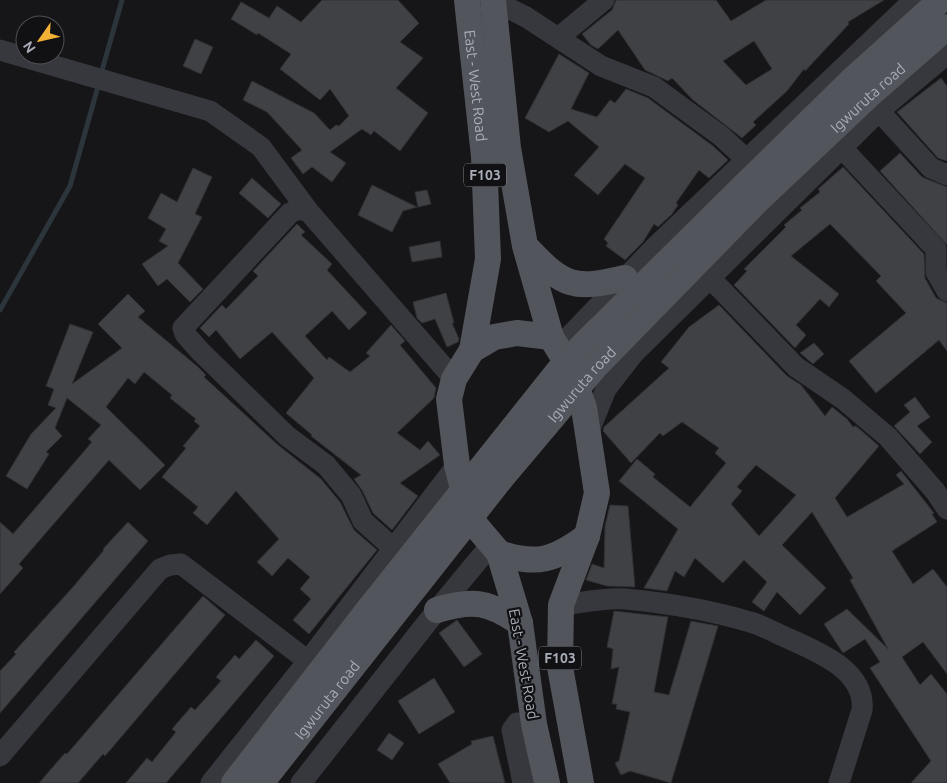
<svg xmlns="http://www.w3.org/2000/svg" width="947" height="783" font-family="Ubuntu,sans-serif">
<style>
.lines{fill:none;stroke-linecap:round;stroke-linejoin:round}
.stream{stroke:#2c353c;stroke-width:5}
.building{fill:#404145;stroke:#303034;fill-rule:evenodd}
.minor{stroke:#37383d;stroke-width:21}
.major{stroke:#53555c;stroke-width:26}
.major-bridge{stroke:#53555c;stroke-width:26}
.labels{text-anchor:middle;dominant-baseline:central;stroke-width:4.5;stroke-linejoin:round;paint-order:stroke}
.shield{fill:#111113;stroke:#7b7e86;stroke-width:1}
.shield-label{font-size:14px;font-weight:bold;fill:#a8adb8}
.street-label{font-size:15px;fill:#a8adb8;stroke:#111113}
</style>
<rect width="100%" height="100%" fill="#161618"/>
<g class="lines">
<path class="stream" d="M101,74L122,0
M0,310L70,186L99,83"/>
</g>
<path class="building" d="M322,0H398L419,23L400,42L423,58L396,88L428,113L400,151L374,131L371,135L362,129L330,152L346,163L332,182L312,167L303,174L291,158L302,150L267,112L243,100L252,81L314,113L330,130L336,125L339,126L349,116L330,89L320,100L280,69L291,54L258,33L257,35L231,19L241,2L269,18L277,6L301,22Z
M616,0H716L731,21L766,0H884L848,22L849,24L805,71L804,69L787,91L753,122L756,125L742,138L693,100L672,78L668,81L645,70L618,30L598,49L591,45L582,34L612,10ZM754,41L772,69L746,85L723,61Z
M195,39L213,47L201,74L183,66Z
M559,54L589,73L571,109L597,117L610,100L615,103L626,89L648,98L713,146L728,160L709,178L699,170L676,203L678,205L672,214L658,227L654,224L643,242L625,260L606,246L608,243L604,239L645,178L625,164L598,195L574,175L599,147L568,121L549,132L525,118Z
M941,78L947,86V161L938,158L897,112Z
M900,153L922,177L947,187V245L880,171Z
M843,167L924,254L925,278L936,298L947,303V351L939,340L876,393L849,361L906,313L876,281L881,276L830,224L791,256L839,294L829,307L820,299L796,325L806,335L795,348L734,285L747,271L744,269L786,227L784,225L802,210L800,208L820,192L818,189Z
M193,168L212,177L195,214L202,217L178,263L203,289L190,302L167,279L158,286L142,264L168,246L159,241L166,229L148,218L161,193L177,202Z
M252,178L281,204L268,218L239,193Z
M372,185L417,207L403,211L392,232L358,215Z
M427,190L431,204L418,207L415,192Z
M297,224L305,232L301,235L332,264L327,270L367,313L349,330L332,311L305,336L327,360L329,357L350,372L370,356L366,353L391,325L405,341L400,345L436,388L434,398L397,433L420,450L428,441L440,455L400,483L418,496L392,530L373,513L362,490L354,479L361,475L311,436L312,435L286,413L314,378L272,332L240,359L216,330L209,337L200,328L222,305L226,309L258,276L253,271Z
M440,241L442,257L412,262L409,247Z
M446,293L454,323H452L459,339L458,342L447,347L435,319L422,323L417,318L413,302Z
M128,294L145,311L138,317L198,367L206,375L204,377L278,445L321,479L340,502L354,530L377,550L309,634L293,620L311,599L300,589L310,577L288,558L272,576L257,562L279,539L236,491L207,525L193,513L198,507L162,477L186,448L183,446L200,426L194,421L196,419L170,398L172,395L144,372L135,384L128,378L106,407L165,465L140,490L109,460L19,564L23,568L0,594V522L13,534L92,442L88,439L101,425L67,398L55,428L62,436L46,452L49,454L27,489L6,476L31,434L56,408L48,405L54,389L46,386L70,324L93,332L72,384L122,348L98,324Z
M719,305L787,376L801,385L825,416L832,407L847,419L853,427L856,426L879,446L835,498L847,517L904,484L896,475L901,471L934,513L932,514L937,522L892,551L913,584L933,569L947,587V674L923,642L902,657L920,685L931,674L947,694V783H911L931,761L870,668L880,662L865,639L843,653L824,624L847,609L888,649L850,580L853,578L812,512L782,545L826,588L800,615L777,592L764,611L752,602L767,582L744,560L723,583L695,558L684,577L675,571L667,591L644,588L678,529L619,481L637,459L655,474L653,477L690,507L726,463L715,453L719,448L682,422L663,436L660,433L631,463L603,431L604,427L669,368L661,362L689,327ZM756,465L796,495L759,536L731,504L742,491L737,487Z
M814,343L824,354L813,364L800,353Z
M915,397L930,417L917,426L932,442L920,454L894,426L910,412L904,405Z
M610,505L628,506L635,587L607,586L586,580L592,564L604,568L605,526Z
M128,522L148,541L0,713V671L16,654L14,652L73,587L104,550L103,549Z
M203,596L225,615L105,756L103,754L78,783H39L65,753L67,754Z
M614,611L668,617L654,692L669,695L691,621L718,626L671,783L630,771L621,775L615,763L619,761L630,712L616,709L617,704H612L619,667L611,669L613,649L607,647Z
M457,620L482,654L464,667L439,633Z
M256,640L274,656L166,783H126L147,758L152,762L176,732L172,729L191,707L195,710L221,681L216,677L235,655L239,659Z
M434,678L455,712L419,734L398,701Z
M389,733L404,743L392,760L377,750Z
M493,736L505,783H450L438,764L472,744L471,741Z"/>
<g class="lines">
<path class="minor" d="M494,10L510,9L526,17L601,66L654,87L721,136L746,159
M558,38L604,0
M0,50L210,111L261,147L309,212L454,379
M879,111L931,168L947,175
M841,147L936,249V272L947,291
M309,212L299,209L290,213L183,328L185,334L200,351L287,436L326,465L351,495L363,521L393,548
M709,277L796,367L843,399L888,437L935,491L947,509
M558,348L656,246L914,0
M589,431L606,389L633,354L879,111L947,54
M561,605C581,603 605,597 625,599C667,603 710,610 750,622C762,625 773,632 785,637C815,651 866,669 862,710L839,783
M0,756L160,569L170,565L181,564L308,661
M211,783L308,661L457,465
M301,783L437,610L490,546
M523,783L512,730L517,723L534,724"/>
<g class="major">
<path id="s1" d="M467,0L484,156L488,259L472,350"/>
<path d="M493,0L508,148L525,246L551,337L570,368L584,408L597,493L587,536L561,605L560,667L581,783"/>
<path d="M744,186L850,82L941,0"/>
<path id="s2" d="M758,200L868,96L947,27"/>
<path d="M528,249C564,287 574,290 625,278"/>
<path d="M499,553C537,566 555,560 587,536"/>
<path d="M437,610C474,599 489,602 520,623"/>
<path d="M234,783L369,609"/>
<path id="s3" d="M261,783L387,623"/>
<path d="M547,783L534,724L520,623L499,553L476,526L466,501L457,465L449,399L454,379L472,350L494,337L517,333L551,337"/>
</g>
<g class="major-bridge">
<path d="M369,609L564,364L744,186"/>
<path id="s4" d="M387,623L503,476L594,368L758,200"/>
</g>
</g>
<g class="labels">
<g class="shield">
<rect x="464" y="163.5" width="42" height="23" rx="4"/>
<rect x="539" y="646.5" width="42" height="23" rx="4"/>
</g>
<g class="shield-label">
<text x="485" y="175">F103</text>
<text x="560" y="658">F103</text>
</g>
<g class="street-label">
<text stroke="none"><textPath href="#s1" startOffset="86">East - West Road</textPath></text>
<text stroke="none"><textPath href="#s2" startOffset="150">Igwuruta road</textPath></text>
<text stroke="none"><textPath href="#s4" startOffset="308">Igwuruta road</textPath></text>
<text transform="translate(524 664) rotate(80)">East - West Road</text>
<text stroke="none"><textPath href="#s3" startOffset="106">Igwuruta road</textPath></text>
</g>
</g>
<g transform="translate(40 40) rotate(236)"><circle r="24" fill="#111113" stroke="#4d4f55"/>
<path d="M0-4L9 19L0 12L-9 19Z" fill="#f2b134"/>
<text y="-8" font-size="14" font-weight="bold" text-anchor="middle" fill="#a8adb8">N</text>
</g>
</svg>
